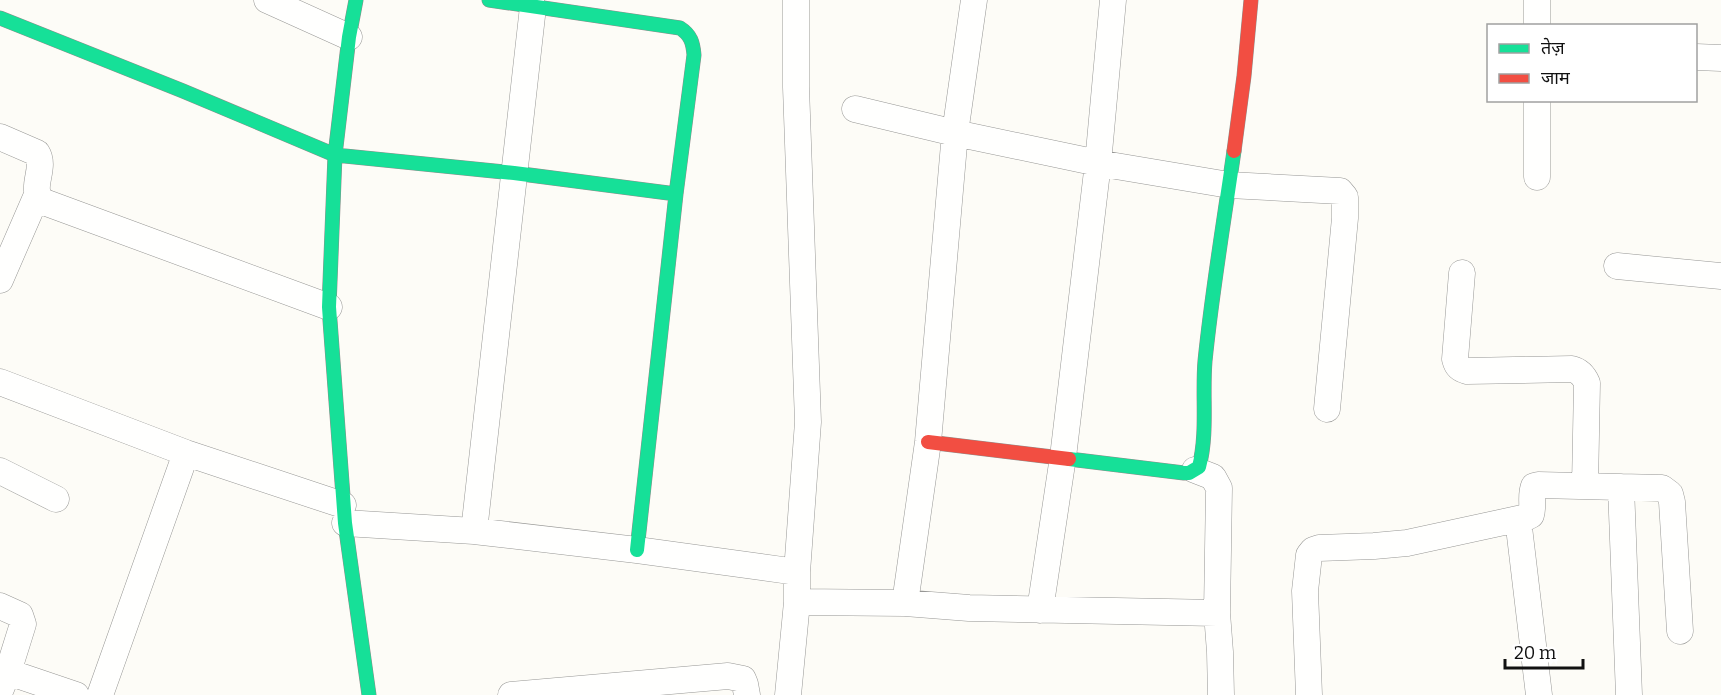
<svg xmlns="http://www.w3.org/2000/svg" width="1721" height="695" font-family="Bitter,'Noto Sans Devanagari',serif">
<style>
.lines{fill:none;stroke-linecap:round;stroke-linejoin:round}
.street-casing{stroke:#979795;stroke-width:27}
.fast-casing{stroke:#8e8d8b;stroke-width:15}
.jam-casing{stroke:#8e8d8b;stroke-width:15}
.street{stroke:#fffffe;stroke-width:26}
.fast{stroke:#16e098;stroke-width:14}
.jam{stroke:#f24e42;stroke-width:14}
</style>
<rect width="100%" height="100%" fill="#fdfcf7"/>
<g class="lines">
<defs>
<path id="street" d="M267,0L349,37
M1537,26V0
M1696,57L1721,58
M855,109L955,133L1098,163L1229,185L1340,191L1345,197V218L1327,409
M0,137L37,153C47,169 27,190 44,202L329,307
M1537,177V100
M1617,266L1721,276
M1462,273L1455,359C1457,367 1460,369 1467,371L1572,369C1580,371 1584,376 1587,383L1585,486
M0,280L37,195
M0,382L186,453L343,505
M1195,470L1213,477L1219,488L1217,613L1220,652L1221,695
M0,471L56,499
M1621,487L1629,695
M1518,519L1539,695
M345,523L474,531L637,550L797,572
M474,531L533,7
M797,602L905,603L969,608L1217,613
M905,603L928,442L955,133L974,0
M0,606L20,615L23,624L8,672L0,691
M1040,610L1063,457L1098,163L1113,0
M8,672L76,695
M100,695L186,453
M511,695L728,676L743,679L745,684L747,695
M788,695L797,602V572L808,422L796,87V0
M1309,695L1305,591L1309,555L1313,550L1319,548L1374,546L1407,543L1527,517L1531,515C1534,506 1530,495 1534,486L1538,485L1662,488L1670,494L1672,502L1680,631"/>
<path id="fast" d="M356,0L349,37L335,155L329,307L345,523L369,695
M489,0L680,28C691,35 693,43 694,55L676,194L637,550
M0,18L183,91L335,155L514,173L676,194
M1069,459L1184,473H1189L1199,467C1208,433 1202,396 1205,361C1212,291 1224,221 1234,151"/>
<path id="jam" d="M1234,151L1244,76L1251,0
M928,442L1069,459"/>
</defs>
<use href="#street" class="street-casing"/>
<use href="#fast" class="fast-casing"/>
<use href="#jam" class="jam-casing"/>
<use href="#street" class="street"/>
<use href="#fast" class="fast"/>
<use href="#jam" class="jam"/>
</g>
<rect x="1487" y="24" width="210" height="78" fill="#ffffff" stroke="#a0a0a0" stroke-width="1.5"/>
<rect x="1499" y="44" width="30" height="9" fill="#16e098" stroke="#a0a0a0" stroke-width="1.5"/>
<text x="1541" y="54" font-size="18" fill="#111111">तेज़</text>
<rect x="1499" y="74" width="30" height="9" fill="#f24e42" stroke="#a0a0a0" stroke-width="1.5"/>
<text x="1541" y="84" font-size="18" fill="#111111">जाम</text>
<path d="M1505 659v9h78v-9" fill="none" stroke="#111111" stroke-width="3"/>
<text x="1514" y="659" font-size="18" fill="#111111" stroke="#ffffff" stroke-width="4.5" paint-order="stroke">20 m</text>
</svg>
